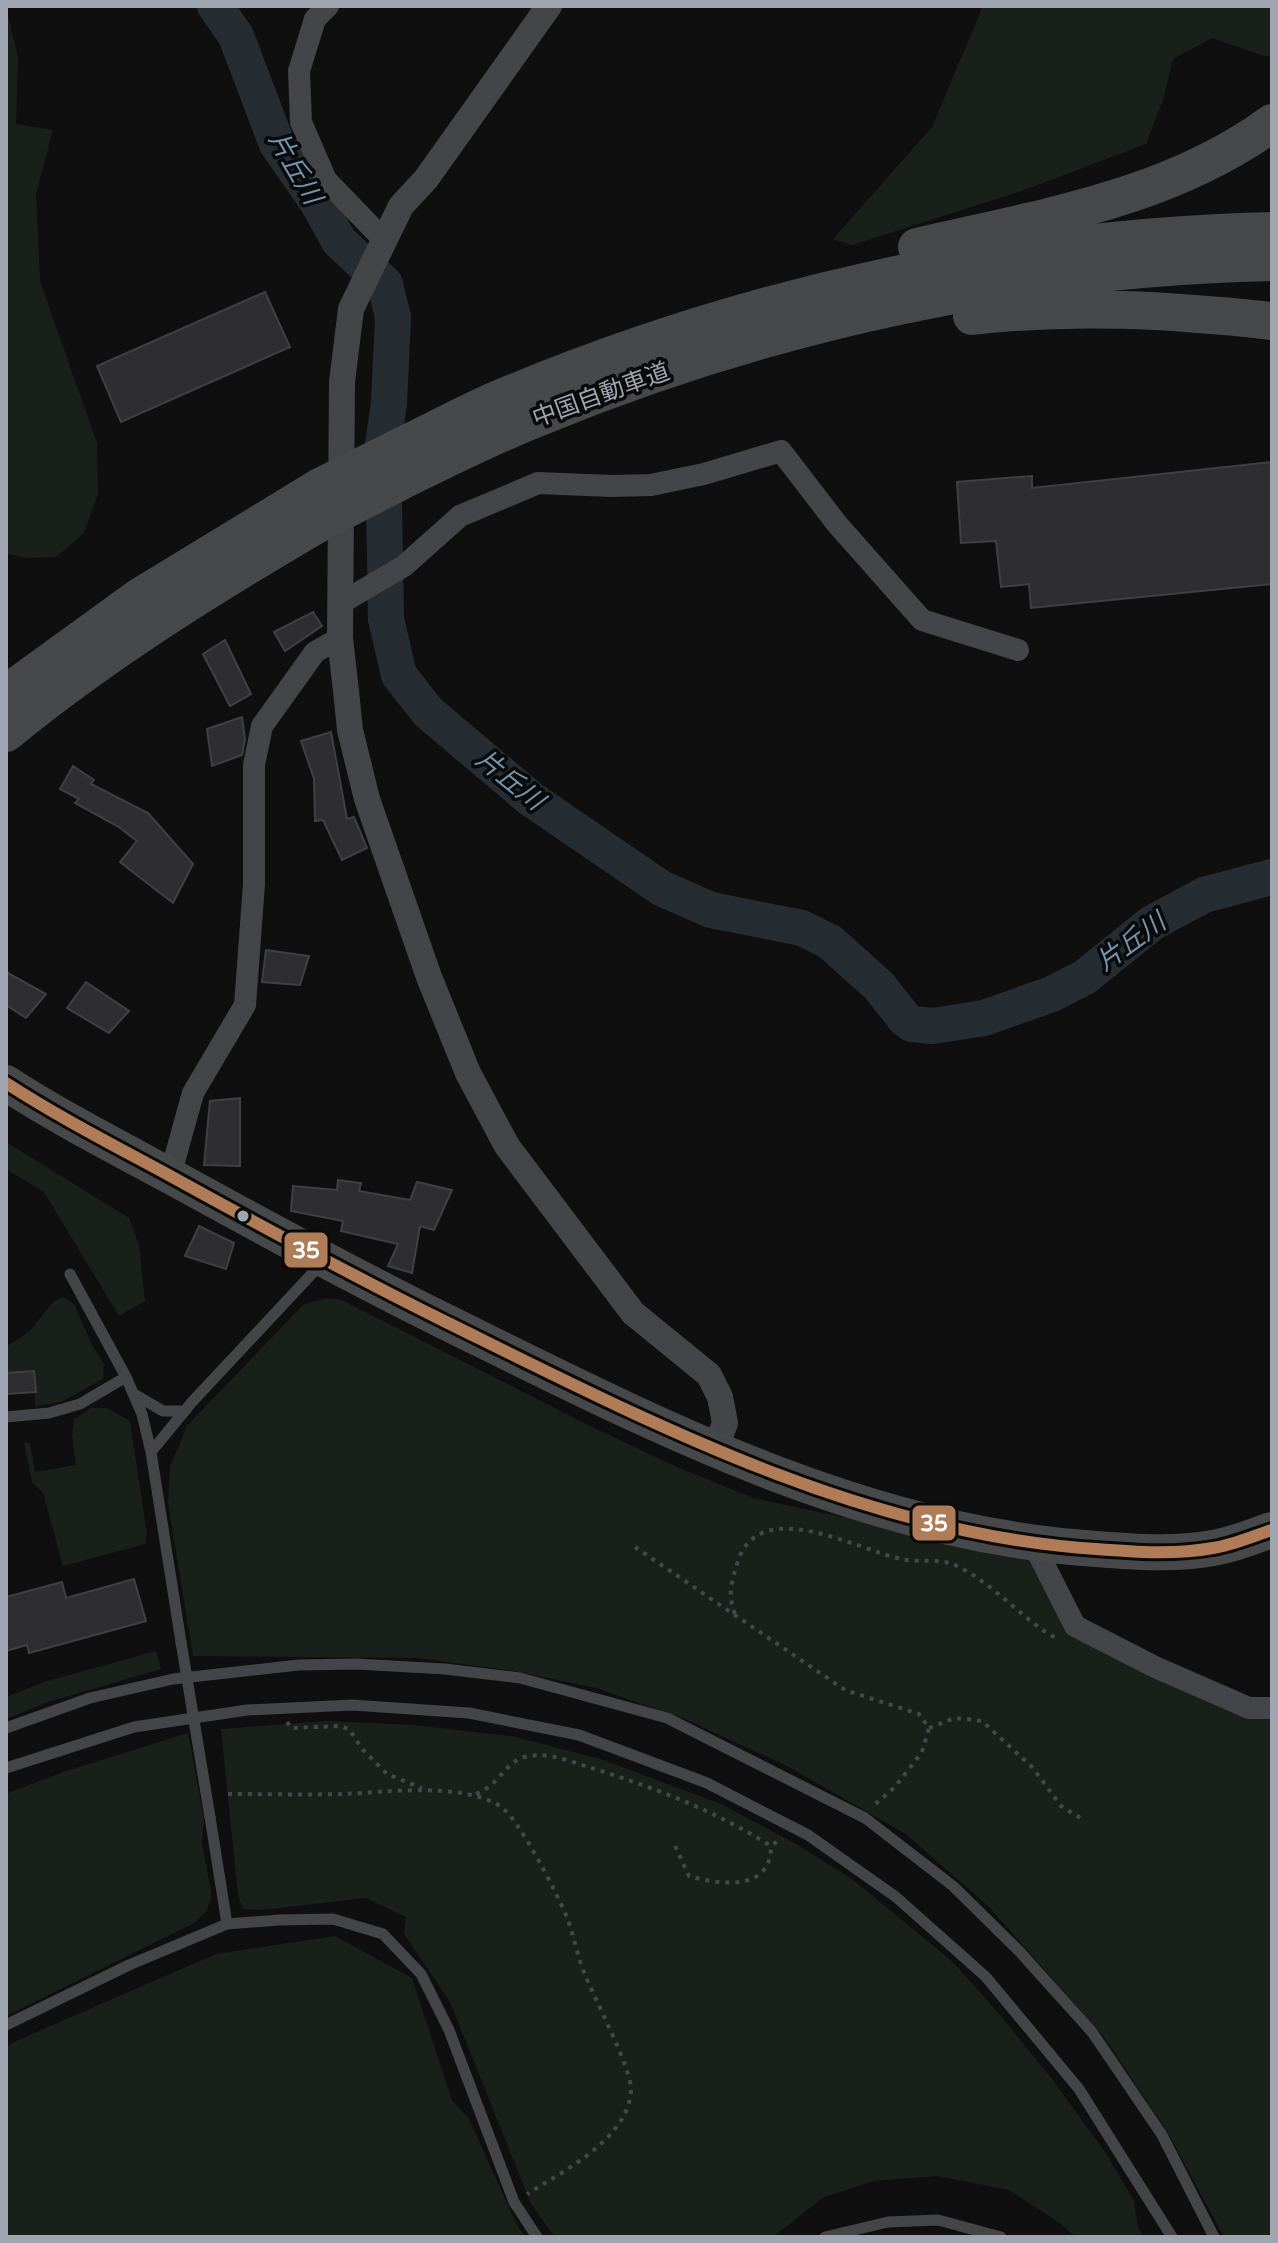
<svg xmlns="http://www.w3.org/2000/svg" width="1278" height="2243" font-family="'Varela Round','Noto Sans JP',sans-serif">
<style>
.green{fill:#19201a}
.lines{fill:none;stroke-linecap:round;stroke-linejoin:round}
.river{stroke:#252d33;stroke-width:36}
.building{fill:#2e2e31;stroke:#3e4044;stroke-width:2}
.path{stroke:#45474b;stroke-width:4;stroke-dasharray:4 6;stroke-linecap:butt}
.service{stroke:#444549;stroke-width:11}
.minor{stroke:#444549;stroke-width:22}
.tertiary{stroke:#444549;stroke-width:26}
.trunk{stroke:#46484a;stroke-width:36}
.motorway{stroke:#47484a;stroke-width:38}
.service-bridge{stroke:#444549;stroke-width:11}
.motorway-bridge{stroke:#47484a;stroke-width:38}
.bus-1-casing{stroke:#0a0a0b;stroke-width:18}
.bus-1{stroke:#b07c57;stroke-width:12}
.bus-dot{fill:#9fa6b2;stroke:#0a0a0b;stroke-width:3}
.labels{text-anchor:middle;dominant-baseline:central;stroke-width:7;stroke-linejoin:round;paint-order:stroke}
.street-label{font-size:24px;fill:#9fa6b2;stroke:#0a0a0b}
.water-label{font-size:26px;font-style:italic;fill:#7395b0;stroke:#0a0a0b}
.line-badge{stroke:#0a0a0b;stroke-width:3}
.badge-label{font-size:22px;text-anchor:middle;font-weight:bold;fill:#fff}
</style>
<rect width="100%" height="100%" fill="#0f0f10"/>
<path class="green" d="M6,6L18,58L16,124L53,130L36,194L40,281L97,443L98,494L84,533L56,557L25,558L6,553Z
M983,6H1272V56H1264L1212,38L1173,59L1163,100L1146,144L1019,192L852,245L833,239L932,127Z
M6,1142L129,1218L139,1245L145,1301L119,1316L44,1192L6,1169Z
M64,1297L74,1304L92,1345L104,1364L103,1379L61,1402L35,1406L34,1371L6,1373V1347L29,1332L54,1301Z
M323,1299H340L592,1427L677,1467L753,1498L1035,1558L1066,1625L1272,1714V2237H1224L1168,2133L1104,2037L989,1907L906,1834L787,1766L685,1719L596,1688L514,1671L418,1658L193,1656L168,1504L170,1467L187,1426L303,1305Z
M91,1408H107L130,1421L147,1535L145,1544L63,1566L43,1493L32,1482L24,1442L30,1443L35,1472L76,1465L72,1436L74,1419Z
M156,1651L161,1669L48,1702L6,1719V1697L44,1682Z
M327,1721L414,1725L511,1736L601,1759L721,1804L798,1845L852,1879L953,1962L1000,2015L1052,2079L1107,2155L1134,2201L1138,2228L1144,2237H1076L1058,2222L1009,2190L937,2176L874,2181L824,2197L773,2237H555L531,2204L450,2002L404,1934L406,1917L366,1898L262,1910L243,1909L238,1895L221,1729Z
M188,1733L204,1819L202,1843L212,1897L206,1912L194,1923L6,2016V1794L63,1772Z
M335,1936L412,1978L452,2100L469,2119L517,2225L525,2237H6V2047L18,2040L216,1954Z"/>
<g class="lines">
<path class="river" d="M215,6L236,36L277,144L318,203L339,241L385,284L393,317L389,403L383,445L386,619L399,675L428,712L531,799L661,888L711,910L802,928L830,942L879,986L905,1019L912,1024L933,1026L984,1018L1052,994L1085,977L1152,923L1204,895L1272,877"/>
</g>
<path class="building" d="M265,292L290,347L121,422L97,366Z
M1272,462V584L1031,608L1029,584L1001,587L996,541L961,543L957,482L1032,476V488Z
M313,612L322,626L285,651L274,632Z
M225,640L251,694L230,706L203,654Z
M242,717L245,739L242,755L212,766L207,729Z
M331,732L347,819L354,817L367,848L342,860L323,820L315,821L314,779L301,741Z
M73,766L94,780L91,784L148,813L193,864L173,903L120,862L137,841L119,827L75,803L79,799L60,789Z
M266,950L309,956L300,985L262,982Z
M6,972L46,994L26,1018L6,1005Z
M86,982L129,1011L109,1033L67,1008Z
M240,1098V1166L204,1165L210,1101Z
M338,1180L361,1183L359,1191L410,1200L417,1182L452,1190L434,1230L420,1226L412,1273L388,1266L398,1244L341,1231L343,1221L291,1211L293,1186L337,1190Z
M199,1226L234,1243L226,1269L185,1256Z
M34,1371L36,1392L6,1394V1373Z
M134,1579L146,1621L29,1653L27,1645L6,1651V1597L62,1582L66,1598Z"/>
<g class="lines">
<path class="path" d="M635,1547L845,1690L919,1714L929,1728L922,1752L895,1787L873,1806
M735,1614C727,1595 732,1580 738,1561C760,1495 856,1549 901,1559C918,1563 940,1558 955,1565C994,1583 1022,1620 1059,1640
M287,1722L291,1728L339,1726L349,1729L363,1750L387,1774L422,1788
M929,1728L955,1718L982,1721L1032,1767L1061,1806L1082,1819
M228,1794C266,1794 305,1795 344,1794C387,1792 461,1782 500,1806C519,1818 559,1897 568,1920C574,1937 577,1955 584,1972C593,1996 633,2071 631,2091C628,2139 562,2172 527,2194
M476,1794C503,1783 503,1761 529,1756C551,1752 574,1763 595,1769C658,1789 715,1811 771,1846L782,1838
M675,1846L689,1876C720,1885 771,1892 771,1846"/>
<path class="service" d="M70,1274L126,1377L142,1414L151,1452L181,1642
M134,1394L163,1411H185
M6,1417L49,1413L80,1404L126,1377
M151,1452L192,1402L322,1263
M6,1728L90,1698L173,1679L299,1665L356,1664L445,1669L520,1678L667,1718L865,1818L953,1886L1019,1951L1092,2032L1162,2135L1214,2237
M6,1768L134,1727L247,1710L352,1705L469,1713L579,1735L707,1783L808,1835L896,1897L986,1977L1079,2089L1172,2237
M210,1817L227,1924
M6,2025L129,1965L227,1924L279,1920L333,1919L383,1934L421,1974L449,2030L514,2202L537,2237
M825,2237L888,2222L938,2220L1001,2237"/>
<path class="minor" d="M328,6L315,19L299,71L301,122L326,180L383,239
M341,603L404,566L460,516L538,483L612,486L651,485L704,474L781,451L837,524L922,620L1018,650
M170,1176L193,1093L245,1005L254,884V765L262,726L315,652L340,638
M1033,1543L1075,1626L1155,1667L1249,1708H1272"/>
<path class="tertiary" d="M549,6L426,179L401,206L351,309L342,382L340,638L346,691L350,730L367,799L429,977L468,1073L507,1146L633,1313L709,1375L720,1397L725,1423L715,1450"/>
<path class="trunk" d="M6,1083C60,1118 117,1147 174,1178C263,1227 351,1275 442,1320C649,1422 862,1534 1096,1549C1135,1552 1174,1555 1213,1548C1233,1545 1253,1536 1272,1530"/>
<path class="motorway" d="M917,247C1040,218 1168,199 1272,123
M972,316C1073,304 1172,310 1272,321
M400,447C433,431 465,414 499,399C741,297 1008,237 1272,231
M399,482C446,459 493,435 542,416C771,322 1024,267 1272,262
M6,694L138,598L320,487
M6,733C104,653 210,587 319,523"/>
<path class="service-bridge" d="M181,1642L210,1817"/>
<path class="motorway-bridge" d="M320,487L400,447
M319,523L399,482"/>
<defs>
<path id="bus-1" d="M6,1083C60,1118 117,1147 174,1178C263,1227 351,1275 442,1320C649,1422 862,1534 1096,1549C1135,1552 1174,1555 1213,1548C1233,1545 1253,1536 1272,1530"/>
</defs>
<use href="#bus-1" class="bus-1-casing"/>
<use href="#bus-1" class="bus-1"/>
</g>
<circle class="bus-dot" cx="243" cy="1216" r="7"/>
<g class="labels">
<g class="street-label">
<text transform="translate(601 395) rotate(-20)">中国自動車道</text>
</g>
<g class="water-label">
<text transform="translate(295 168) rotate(60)">片丘川</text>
<text transform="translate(510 780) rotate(39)">片丘川</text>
<text transform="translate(1131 942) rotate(-36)">片丘川</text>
</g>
</g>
<g class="line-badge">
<rect x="283" y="1231" width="46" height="38" rx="8" fill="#b07c57"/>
<rect x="911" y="1504" width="46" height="38" rx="8" fill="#b07c57"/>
</g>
<g class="badge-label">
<text x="306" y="1258">35</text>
<text x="934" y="1531">35</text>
</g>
<rect width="1278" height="2243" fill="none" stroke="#9fa6b2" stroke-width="16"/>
</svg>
